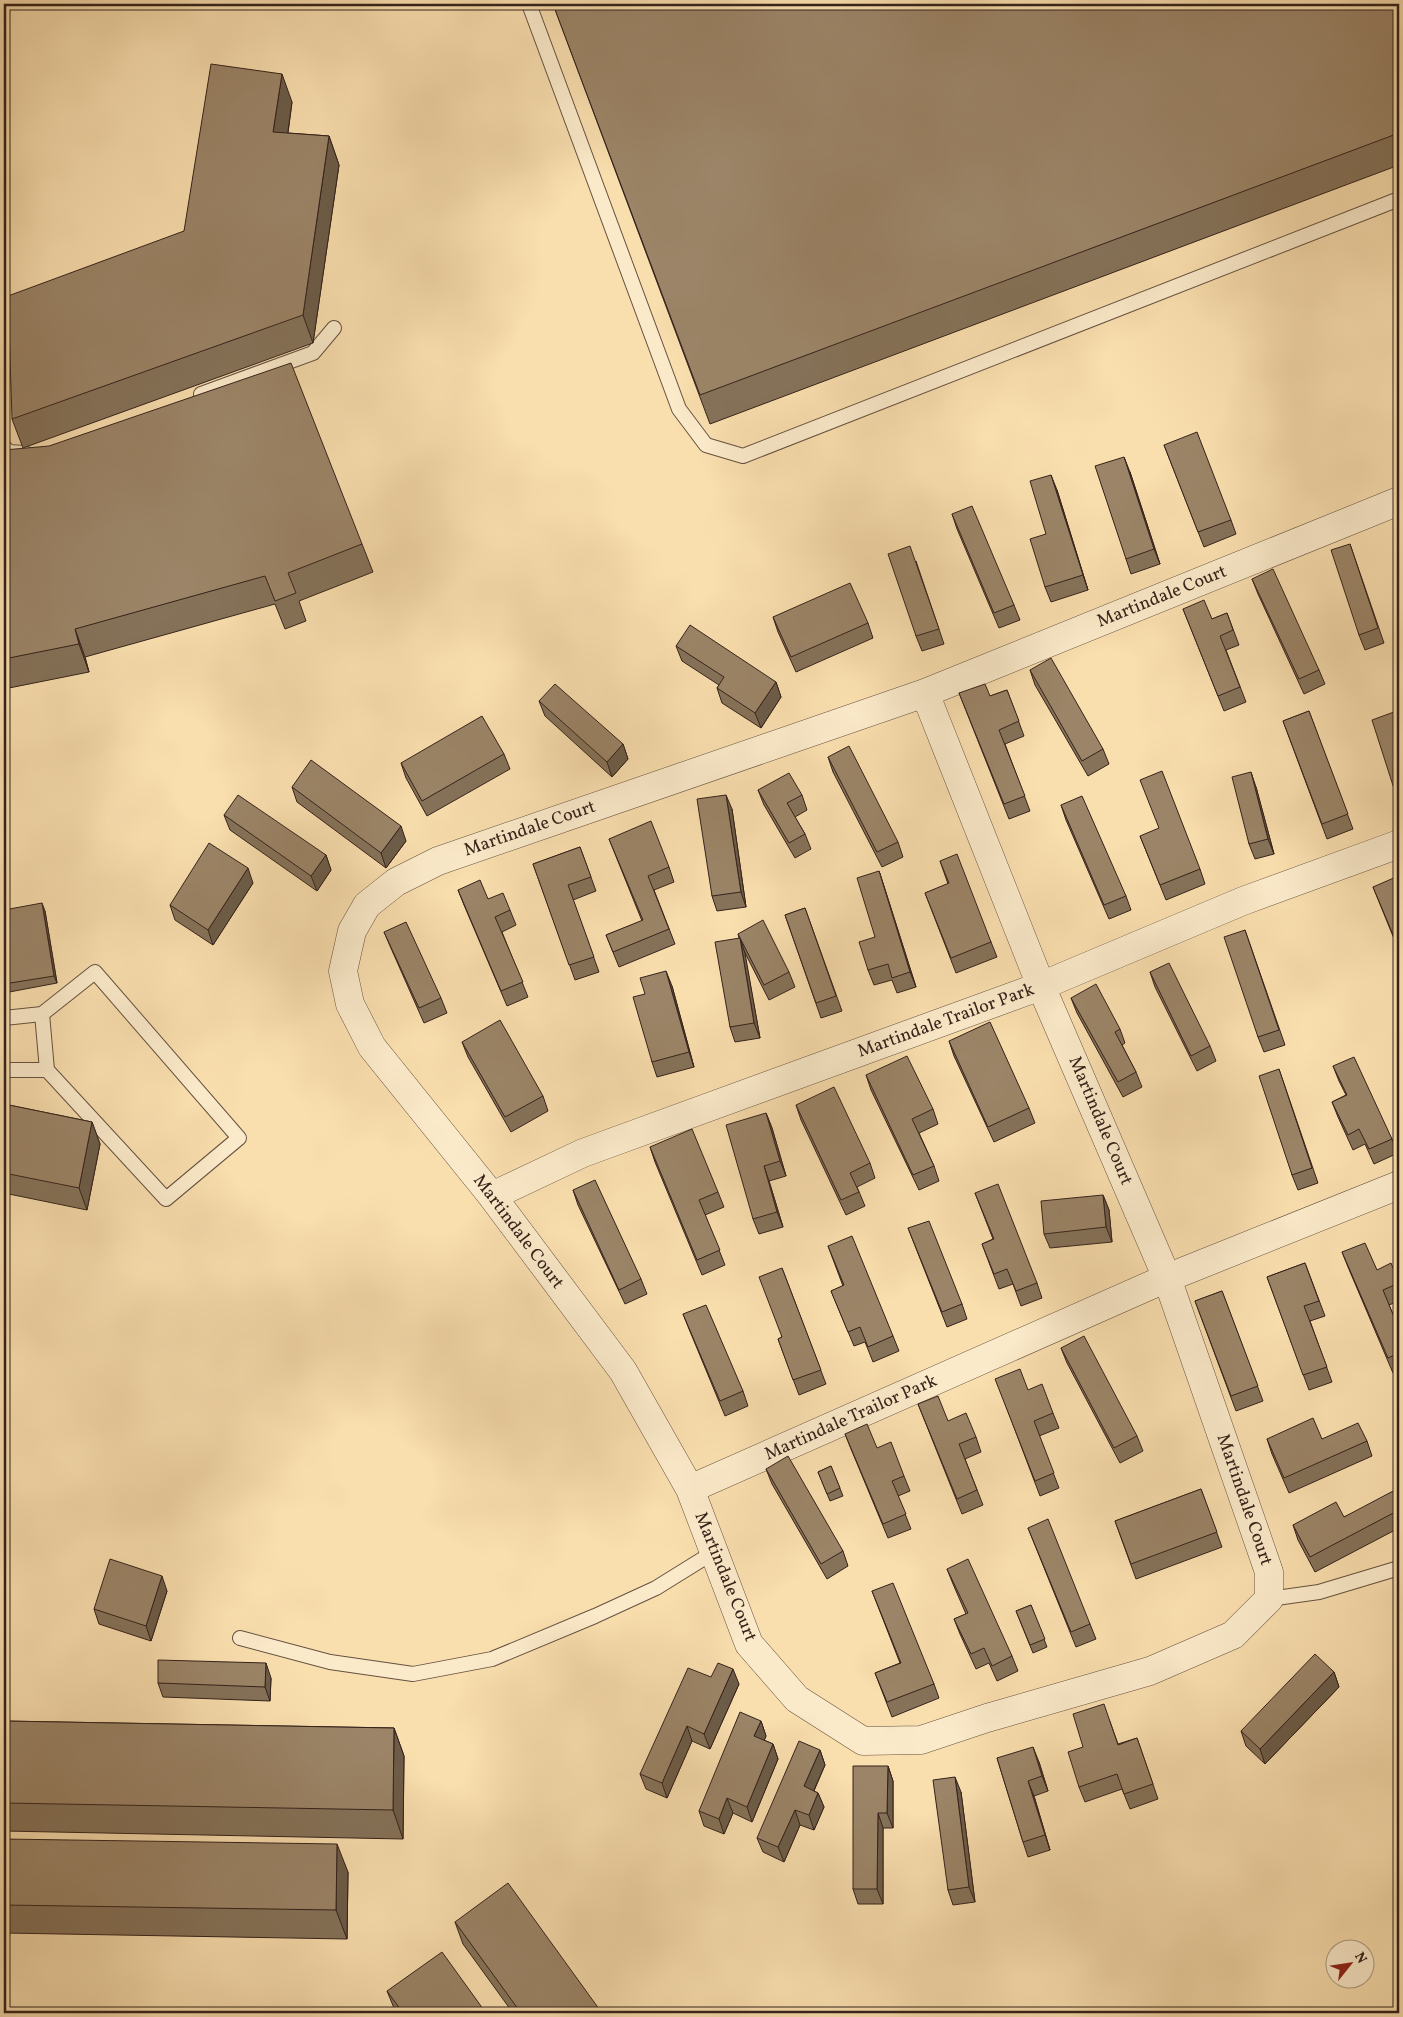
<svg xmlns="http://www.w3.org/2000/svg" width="1403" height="2017" font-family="Vollkorn,serif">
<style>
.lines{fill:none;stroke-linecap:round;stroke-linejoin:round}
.lane-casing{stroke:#665140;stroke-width:16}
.street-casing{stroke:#665140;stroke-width:29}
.lane{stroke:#fbeaca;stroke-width:14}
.street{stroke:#fbeaca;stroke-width:28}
.wall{fill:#857259;stroke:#35221b}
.shaded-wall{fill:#6c5c48;stroke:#35221b}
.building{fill:#9b8467;stroke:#35221b}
.labels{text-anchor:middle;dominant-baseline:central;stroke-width:4;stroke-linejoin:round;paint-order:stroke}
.street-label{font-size:18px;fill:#35221b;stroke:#fbeaca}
</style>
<rect width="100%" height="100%" fill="#f9deae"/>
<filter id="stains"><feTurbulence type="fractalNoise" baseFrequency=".004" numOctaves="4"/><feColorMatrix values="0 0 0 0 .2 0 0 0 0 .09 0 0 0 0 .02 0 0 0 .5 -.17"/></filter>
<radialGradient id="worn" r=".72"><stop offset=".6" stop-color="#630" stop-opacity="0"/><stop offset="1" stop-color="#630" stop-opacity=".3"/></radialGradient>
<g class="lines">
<defs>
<path id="lane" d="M529,4L679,409L706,445L743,456L1399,199
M201,394L313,353L334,328
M4,447L9,452L25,453
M42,1014L47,1070
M4,1018L42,1014L95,972L239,1138L166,1199L47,1070H4
M1269,1599L1319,1592L1399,1568
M240,1638L330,1662L413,1674L492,1659L595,1616L656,1588L714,1552"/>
<path id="street" d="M925,693L1041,986L1167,1278L1269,1572V1599L1233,1635L1150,1671L987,1718L921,1740L863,1741L797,1699L749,1644L690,1489L623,1371L492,1196L372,1047L350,1004L343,971L352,931L367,905L396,882L438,861L925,693L1399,501
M492,1196L583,1153L1041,986L1243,901L1399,844
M690,1489L1167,1278L1399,1185"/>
</defs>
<use href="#lane" class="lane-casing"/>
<use href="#street" class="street-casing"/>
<use href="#lane" class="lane"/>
<use href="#street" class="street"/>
</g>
<path class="wall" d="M553,4H1399V165L710,424Z
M292,102L288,133L329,136L339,165L313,343L23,448L12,419L184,231Z
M1164,445L1231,520L1236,534L1204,547Z
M4,450L362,544L373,572L299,601L306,621L285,629L275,604L85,657L89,672L4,689Z
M1130,472L1160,564L1131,574L1126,559Z
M1057,490L1088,590L1051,602L1045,587L1046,534Z
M952,514L1014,605L1020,620L999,628L957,529Z
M1350,544L1384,643L1365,650L1359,635Z
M916,561L944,644L922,651L916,636Z
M1252,579L1319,670L1325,684L1304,694L1258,594Z
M1183,609L1212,619L1227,613L1239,645L1226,650L1246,702L1224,711Z
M773,617L868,623L873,638L796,672L778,632Z
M676,646L776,682L781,697L761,728L722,703L717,688L719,685L682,661Z
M1030,670L1103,749L1109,764L1088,776L1035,685Z
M1007,690L1024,736L1005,744L1030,811L1009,819L959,693L990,696Z
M539,701L623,744L628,759L612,777L545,716Z
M1309,711L1353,829L1327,839L1283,721Z
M504,754L510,769L427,816L406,778L401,763Z
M828,757L898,842L903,857L882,867L833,772Z
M292,787L406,841L386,868L297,802Z
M1256,787L1274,854L1255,859L1249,844Z
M758,790L802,795L807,810L795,817L805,834L811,849L795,858L764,805Z
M1061,805L1126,896L1131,910L1109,919L1066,820Z
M732,809L746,907L717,911L712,896Z
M224,815L326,855L331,870L317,891L230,830Z
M1140,836L1200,869L1205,884L1166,900Z
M609,839L669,867L674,882L654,890L675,944L619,967L606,935L642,921Z
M580,847L596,891L573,900L599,972L575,980L533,864Z
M940,861L991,942L997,957L956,973L925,893L948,884Z
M879,871L916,987L897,993L892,980L874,985L868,970L875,937Z
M253,883L213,945L175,920L170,905Z
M1399,884V951L1373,887Z
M458,890L488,899L510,910L516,925L502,932L528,997L507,1006L464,905Z
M805,908L842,1011L821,1018L785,915Z
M4,910L45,911L57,983L4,993Z
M1245,930L1285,1045L1264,1052L1258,1037Z
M384,932L441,998L447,1013L424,1023L390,946Z
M738,934L789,972L795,987L769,1000L744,951L760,1038L735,1042L730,1027L739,938Z
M1150,972L1210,1046L1216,1061L1197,1071L1155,987Z
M672,986L694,1067L657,1077L652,1062L645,994Z
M1071,998L1120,1029L1125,1043L1122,1045L1136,1072L1142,1087L1123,1097L1077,1013Z
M949,1041L1029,1108L1035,1123L994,1142L954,1056Z
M462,1042L543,1096L548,1111L511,1132L468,1057Z
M1333,1066L1392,1139L1398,1153L1374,1164L1365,1144L1353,1150L1338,1117L1332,1102L1346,1095L1339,1081Z
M1279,1069L1318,1183L1298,1190L1292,1175Z
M866,1075L933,1109L938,1124L919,1133L934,1166L939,1181L919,1190L871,1090Z
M4,1104L92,1122L100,1144L87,1210L4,1193Z
M796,1105L870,1163L875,1178L857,1187L865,1206L846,1215L801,1120Z
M766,1113L772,1128L786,1176L769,1181L783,1227L759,1234L753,1219Z
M650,1147L718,1192L724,1207L705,1215L725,1265L702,1275L655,1162Z
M573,1190L641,1279L647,1294L625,1304L578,1205Z
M975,1193L1037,1283L1042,1298L1021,1306L1013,1284L999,1289L982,1244L993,1239Z
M1103,1195L1109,1210L1112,1242L1050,1248L1044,1234Z
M908,1228L962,1304L967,1319L947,1327Z
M828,1246L893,1336L899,1351L873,1362L865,1342L854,1346L831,1291L843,1286Z
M1342,1252L1377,1270L1399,1283V1301L1389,1305L1399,1329V1370L1393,1373L1348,1267Z
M1305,1263L1325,1316L1310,1321L1332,1382L1309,1390L1267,1277Z
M782,1268L826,1384L799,1395L778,1339L782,1337Z
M1222,1291L1263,1401L1236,1411L1195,1301Z
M683,1314L743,1391L748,1406L725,1416L689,1329Z
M1061,1348L1137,1436L1143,1451L1120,1463L1067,1363Z
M1028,1390L1053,1413L1059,1428L1039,1436L1059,1488L1040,1496L1001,1393Z
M918,1404L976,1437L981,1452L965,1459L983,1505L962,1514Z
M845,1434L877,1448L904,1476L910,1491L898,1496L911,1529L888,1538L851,1449Z
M1267,1439H1322L1367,1441L1372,1456L1289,1493L1272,1454Z
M831,1466L843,1496L830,1501L818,1472Z
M766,1469L843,1551L848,1566L827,1579L772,1484Z
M1201,1489L1222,1547L1136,1579L1115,1521Z
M1399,1493V1528L1315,1572L1298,1540L1293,1525L1344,1517Z
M1028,1528L1090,1624L1096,1639L1076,1647Z
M947,1569L1012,1656L1018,1671L997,1681L989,1663L976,1669L960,1634L954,1619L966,1614L953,1584Z
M167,1591L151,1641L99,1624L94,1609Z
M872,1591L934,1684L939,1698L892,1717L875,1673L900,1663Z
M1031,1605L1047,1647L1033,1653L1016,1611Z
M1334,1672L1339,1687L1265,1764L1246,1746L1241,1731Z
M711,1677L739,1684L710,1749L692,1741L667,1798L646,1789L640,1774Z
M271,1678L270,1701L163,1697L158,1683Z
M1109,1719L1118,1744L1137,1738L1158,1799L1130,1809L1122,1789L1085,1802L1079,1787L1083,1747Z
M4,1721L394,1728L404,1756L403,1839L4,1831Z
M761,1721L766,1736L764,1740L773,1744L778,1759L752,1822L733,1813L724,1834L704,1826L699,1811Z
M820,1750L825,1765L814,1791L818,1793L824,1807L814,1830L800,1825L784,1862L763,1852L757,1838Z
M997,1758L1039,1762L1048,1791L1034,1796L1050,1850L1028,1857L1023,1842Z
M888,1766L893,1781V1828H883V1904H858L853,1889Z
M961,1792L975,1902L953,1905L948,1890Z
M4,1839L348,1872L347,1939L4,1933Z
M455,1922L602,2013H513L463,1944Z
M387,1991L486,2013H396Z"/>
<path class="shaded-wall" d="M282,74L292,102L284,160L273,132Z
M329,136L339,165L313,343L303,315Z
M1124,457L1130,472L1160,564L1154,549Z
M1051,475L1057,490L1088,590L1083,575Z
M75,629L85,657L89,672L79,644Z
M776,682L781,697L761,728L755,713Z
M623,744L628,759L612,777L607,762Z
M1251,772L1256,787L1274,854L1268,839Z
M726,795L732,809L746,907L741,892Z
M401,826L406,841L386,868L381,853Z
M326,855L331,870L317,891L311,876Z
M248,868L253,883L213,945L208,930Z
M879,871L884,886L916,987L910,972Z
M42,903L45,911L57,983L54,976Z
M740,938L745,953L760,1038L754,1023Z
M666,971L672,986L694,1067L689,1052Z
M766,1113L772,1128L786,1176L780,1161Z
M92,1122L100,1144L87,1210L79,1188Z
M764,1166L769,1181L783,1227L777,1212Z
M1103,1195L1109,1210L1112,1242L1106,1227Z
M162,1576L167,1591L151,1641L146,1626Z
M266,1663L271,1678L270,1701L265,1687Z
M733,1669L739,1684L710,1749L704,1734Z
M1334,1672L1339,1687L1265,1764L1260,1749Z
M761,1721L766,1736L760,1751L754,1736Z
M687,1726L692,1741L667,1798L662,1783Z
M394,1728L404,1756L403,1839L393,1810Z
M773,1744L778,1759L752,1822L747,1807Z
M1033,1747L1039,1762L1048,1791L1042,1776Z
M820,1750L825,1765L809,1801L804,1786Z
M888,1766L893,1781V1828L887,1813Z
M955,1777L961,1792L975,1902L969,1887Z
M1028,1781L1034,1796L1050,1850L1045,1835Z
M818,1793L824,1807L814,1830L809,1815Z
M727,1798L733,1813L724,1834L719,1819Z
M795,1810L800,1825L784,1862L778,1847Z
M878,1813L883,1828V1904L877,1889Z
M337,1844L348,1872L347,1939L336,1910Z"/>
<path class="building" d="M553,4H1399V133L700,395Z
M211,64L282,74L273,132L329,136L303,315L12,419L8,296L184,231Z
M291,363L362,544L288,573L296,593L275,601L265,576L75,629L79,644L4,659V450L49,446Z
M1197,432L1231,520L1198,532L1164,445Z
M1124,457L1154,549L1126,559L1095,466Z
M1051,475L1083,575L1045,587L1030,539L1046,534L1030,481Z
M972,506L1014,605L994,613L952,514Z
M1350,544L1378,628L1359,635L1331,550Z
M910,546L939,629L916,636L888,554Z
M1273,569L1319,670L1299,679L1252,579Z
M850,583L868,623L791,657L773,617Z
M1204,600L1212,619L1227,613L1233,630L1220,636L1240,687L1218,696L1183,609Z
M690,625L776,682L755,713L717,688L724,677L676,646Z
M1051,658L1103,749L1082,761L1030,670Z
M555,684L623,744L607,762L539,701Z
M985,684L990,696L1007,690L1019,721L999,730L1025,796L1004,804L959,693Z
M1309,711L1348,814L1322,824L1283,721Z
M1394,712L1399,728V797L1397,798L1372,720Z
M482,716L504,754L422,801L401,763Z
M849,746L898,842L877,852L828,757Z
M311,760L401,826L381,853L292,787Z
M1162,771L1200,869L1160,885L1140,836L1159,828L1140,780Z
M1251,772L1268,839L1249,844L1232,777Z
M789,773L802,795L787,803L805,834L789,843L758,790Z
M238,795L326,855L311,876L224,815Z
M726,795L741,892L712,896L697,799Z
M1082,796L1126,896L1104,905L1061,805Z
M651,821L669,867L648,876L669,929L613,952L606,935L643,920L609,839Z
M209,843L248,868L208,930L170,905Z
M580,847L591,877L568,885L594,957L569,965L533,864Z
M957,854L991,942L951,958L925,893L949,883L940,861Z
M879,871L910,972L892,978L888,964L868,970L859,942L875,937L857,878Z
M1396,877L1399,884V949L1373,887Z
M480,880L488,899L503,893L510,910L495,917L523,982L501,991L458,890Z
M42,903L54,976L4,984V910Z
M805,908L836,996L816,1003L785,915Z
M763,920L789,972L764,985L738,934Z
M406,922L441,998L419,1008L384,932Z
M1245,930L1279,1030L1258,1037L1224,937Z
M740,938L754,1023L730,1027L715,942Z
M1169,963L1210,1046L1191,1056L1150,972Z
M666,971L689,1052L652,1062L633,997L645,994L640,978Z
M1096,984L1120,1029L1115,1032L1136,1072L1118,1082L1071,998Z
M500,1020L543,1096L505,1117L462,1042Z
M990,1022L1029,1108L988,1127L949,1041Z
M907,1056L933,1109L912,1119L934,1166L913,1175L866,1075Z
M1354,1057L1392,1139L1369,1149L1359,1129L1348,1135L1332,1102L1347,1095L1333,1066Z
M1279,1069L1312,1168L1292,1175L1259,1076Z
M834,1087L870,1163L850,1173L859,1192L841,1200L796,1105Z
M4,1104L92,1122L79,1188L4,1173Z
M766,1113L780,1161L764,1166L777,1212L753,1219L726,1125Z
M692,1129L718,1192L699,1200L720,1250L697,1260L650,1147Z
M595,1180L641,1279L619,1290L573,1190Z
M998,1184L1037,1283L1016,1291L1007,1269L994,1274L982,1244L994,1239L975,1193Z
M1103,1195L1106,1227L1044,1234L1041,1201Z
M929,1221L962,1304L942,1312L908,1228Z
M852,1236L893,1336L868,1347L860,1327L848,1332L831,1291L844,1285L828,1246Z
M1365,1243L1377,1270L1391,1263L1399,1283L1383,1290L1399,1329V1353L1388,1358L1342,1252Z
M1305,1263L1319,1301L1304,1306L1327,1367L1303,1375L1267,1277Z
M782,1268L821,1370L793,1380L778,1339L782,1337L759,1277Z
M1222,1291L1258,1386L1231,1396L1195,1301Z
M706,1305L743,1391L720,1401L683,1314Z
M1084,1336L1137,1436L1114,1448L1061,1348Z
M1020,1369L1028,1390L1042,1384L1053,1413L1034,1421L1054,1473L1035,1481L995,1379Z
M938,1396L948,1421L966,1413L976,1437L959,1444L977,1490L957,1499L918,1404Z
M1313,1418L1322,1439L1358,1423L1367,1441L1284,1478L1267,1439Z
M867,1424L877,1448L891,1442L904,1476L892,1481L906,1514L883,1524L845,1434Z
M788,1456L843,1551L821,1564L766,1469Z
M831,1466L840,1488L827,1494L818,1472Z
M1201,1489L1217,1532L1131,1564L1115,1521Z
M1397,1489L1399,1493V1510L1310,1557L1293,1525L1336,1502L1344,1517Z
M1048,1519L1090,1624L1071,1632L1028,1528Z
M110,1559L162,1576L146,1626L94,1609Z
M968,1559L1012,1656L992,1666L984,1648L971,1654L954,1619L968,1613L947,1569Z
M893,1583L934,1684L887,1702L875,1673L901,1663L872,1591Z
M1031,1605L1045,1639L1030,1645L1016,1611Z
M1315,1654L1334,1672L1260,1749L1241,1731Z
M158,1660L266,1663L265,1687L158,1683Z
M718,1663L733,1669L704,1734L687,1726L662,1783L640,1774L688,1668L711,1677Z
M1104,1704L1118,1745L1137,1738L1153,1784L1124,1794L1117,1774L1079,1787L1068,1752L1083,1747L1073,1714Z
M740,1712L761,1721L754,1736L773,1744L747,1807L727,1798L719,1819L699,1811Z
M4,1721L394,1728L393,1810L4,1803Z
M799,1741L820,1750L804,1786L818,1793L809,1815L795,1810L778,1847L757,1838Z
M1033,1747L1042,1776L1028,1781L1045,1835L1023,1842L997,1758Z
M853,1766H888L887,1813H878L877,1889H853Z
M955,1777L969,1887L948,1890L933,1780Z
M4,1839L337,1844L336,1910L4,1905Z
M508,1883L602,2013H521L455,1922Z
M442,1952L486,2013H403L387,1991Z"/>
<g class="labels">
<g class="street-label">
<text transform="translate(1162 597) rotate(-22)">Martindale Court</text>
<text transform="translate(530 829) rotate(-19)">Martindale Court</text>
<text transform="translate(946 1021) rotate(-20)">Martindale Trailor Park</text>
<text transform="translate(1100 1121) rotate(67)">Martindale Court</text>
<text transform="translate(518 1232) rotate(53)">Martindale Court</text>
<text transform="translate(851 1418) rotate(-24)">Martindale Trailor Park</text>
<text transform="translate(1244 1500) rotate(71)">Martindale Court</text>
<text transform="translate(725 1577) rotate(68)">Martindale Court</text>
</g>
</g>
<rect width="1403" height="2017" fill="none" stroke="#f9deae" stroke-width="20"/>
<rect x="5" y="5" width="1393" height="2007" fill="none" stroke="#35221b" stroke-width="2.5"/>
<rect x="10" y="10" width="1383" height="1997" fill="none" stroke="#35221b"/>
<g transform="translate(1350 1964) rotate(60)"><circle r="24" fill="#fbeaca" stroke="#ac9a84"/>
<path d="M0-4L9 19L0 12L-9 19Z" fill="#8f2418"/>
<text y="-8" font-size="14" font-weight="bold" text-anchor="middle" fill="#35221b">N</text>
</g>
<rect width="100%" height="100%" filter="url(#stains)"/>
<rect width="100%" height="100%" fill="url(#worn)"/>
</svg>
